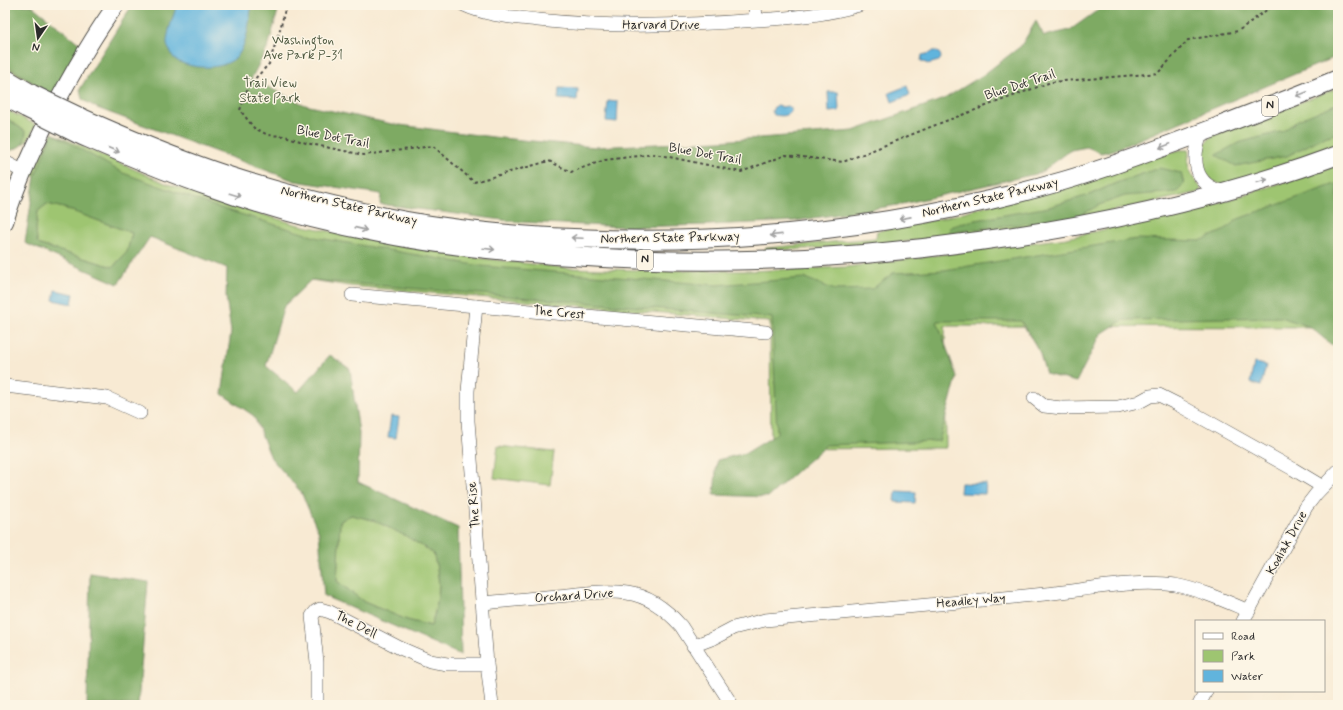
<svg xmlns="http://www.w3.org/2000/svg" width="1343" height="710" font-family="Mynerve,sans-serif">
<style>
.green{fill:#9ec571;stroke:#64784e}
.forest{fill:#7eaa63;stroke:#546a47;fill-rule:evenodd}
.water{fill:#61b4dd;stroke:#467084}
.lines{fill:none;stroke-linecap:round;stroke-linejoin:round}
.minor-casing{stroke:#4a4844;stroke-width:14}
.major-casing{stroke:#4a4844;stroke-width:18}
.highway-casing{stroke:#4a4844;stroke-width:20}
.path{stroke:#4a4844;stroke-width:2;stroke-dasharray:3 3;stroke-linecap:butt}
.minor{stroke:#fff;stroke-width:13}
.major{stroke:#fff;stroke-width:16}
.highway{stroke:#fff;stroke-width:18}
.highway-bridge-casing{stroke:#4a4844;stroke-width:20;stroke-linecap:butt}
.highway-bridge{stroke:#fff;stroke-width:18}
.oneway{stroke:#a0a0a0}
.labels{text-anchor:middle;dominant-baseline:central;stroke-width:3;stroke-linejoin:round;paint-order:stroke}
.shield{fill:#fcf5e5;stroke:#6a6863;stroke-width:1}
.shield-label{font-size:12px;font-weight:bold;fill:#2b2b2b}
.street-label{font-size:13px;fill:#2b2b2b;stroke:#fcf5e5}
.park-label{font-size:13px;fill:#4e5940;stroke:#fcf5e5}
</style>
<rect width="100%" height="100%" fill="#fcf5e5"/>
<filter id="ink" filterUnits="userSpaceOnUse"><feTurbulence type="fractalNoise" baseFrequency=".025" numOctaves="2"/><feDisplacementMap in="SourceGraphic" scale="8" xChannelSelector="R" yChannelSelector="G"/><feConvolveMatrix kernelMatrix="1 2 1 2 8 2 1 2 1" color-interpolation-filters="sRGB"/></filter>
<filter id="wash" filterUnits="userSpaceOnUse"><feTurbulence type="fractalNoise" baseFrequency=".012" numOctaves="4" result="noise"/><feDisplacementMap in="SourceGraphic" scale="16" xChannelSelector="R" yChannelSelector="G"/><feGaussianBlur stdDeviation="0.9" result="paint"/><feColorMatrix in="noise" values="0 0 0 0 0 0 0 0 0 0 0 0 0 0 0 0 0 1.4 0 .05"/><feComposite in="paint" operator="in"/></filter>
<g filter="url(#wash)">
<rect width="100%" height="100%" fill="#f8ead3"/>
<path class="green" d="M5,64L52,95L5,67Z
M1338,88V149L1228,186L1214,182L1204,172L1200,158L1204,145L1212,136Z
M5,109L36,125L27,141L20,147L24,142L26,132L5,117Z
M52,133L165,183L221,202L295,224L385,243L470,257L567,268L640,270L748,271L847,267L1067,238L1218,203L1338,165V327L945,326L946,448L771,449L770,322L350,286L311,280L29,174Z
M1179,150H1188C1190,155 1188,158 1188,163C1189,172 1195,181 1201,188L1200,192L1051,224L878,245L763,251L766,248L876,238L877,231L943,218Z
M47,204L64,208L132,233L127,252L113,267L40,245L37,242L36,229L38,211Z
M498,446L554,452L550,485L494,478Z
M351,515L373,520L406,536L433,553C442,584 439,596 431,626L407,620L364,602L337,581L340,521Z"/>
<path class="forest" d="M5,5H31L80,44L53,96L5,64Z
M132,5H177L173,19L169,30L251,9L249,5H278L279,7L268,47L251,79L305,105L392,124L501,138L595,147L719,141L853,131L944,99L983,75L1021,46L1036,21L1044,36L1070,30L1105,5H1338V56L1114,150L1101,153L1087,147L1071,150L1040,173L898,205L795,221L709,225L628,227L518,222L380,204L381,194L295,181L97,108L82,99L80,89Z
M1338,103V133L1324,137L1287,156L1236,166L1216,155L1238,143L1283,131L1298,120Z
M5,117L26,132C24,145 22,146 10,151L5,148Z
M52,133L123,173L217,207L319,238L481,266L716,285L805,278L835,290L872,289L893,273L944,270L1137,239L1200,241L1223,231L1238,219L1338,183V350L1310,327L1281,317L1123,320L1101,334L1076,382L1046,374L1039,351L1021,321H937L957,377L939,441L826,445L768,497L714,495L717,460L746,453L777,434L772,318L311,280L284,306L266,366L298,392L330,355L350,369L359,433L358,482L458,528L461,655L324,596L319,533L301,492L271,458L254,416L222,394L231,332L226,297L227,268L150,237L118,284L25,243L35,176ZM47,204L64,208L132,233L127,252L113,267L40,245L37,242L36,229L38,211ZM351,515L373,520L406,536L433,553C442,583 440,597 431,626L407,620L364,602L337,581L340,521Z
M1159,168L1181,173L1184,184L1177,192L1125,196L1099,205L1076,218L949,232L950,227L965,222L1049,207L1089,195L1116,183Z
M90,573L148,582L138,705H87Z"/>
<path class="water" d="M177,5H249L251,9C249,24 247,42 239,54C227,71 192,70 176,60C173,58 172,55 171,52C169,50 167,46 167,44C166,36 174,14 177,5Z
M933,51H937L940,53L941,58L939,61L928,64L921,61L922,55L931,53Z
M907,86L910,95L892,102L889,93Z
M559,88L578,89L577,100L558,99Z
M828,92H838L839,111L829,112Z
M608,101L618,102L617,122L606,121Z
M778,106L781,107L788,106L791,108V112C786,117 781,116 774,115L772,111L774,107Z
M55,290L74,294L72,304L53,300Z
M1254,363L1266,365L1261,386L1250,383Z
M391,416L399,417L396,438L388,437Z
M961,483L986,484L985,494L960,493Z
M896,491L916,492L915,503L895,502Z"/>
</g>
<g filter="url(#ink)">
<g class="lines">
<defs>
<path id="minor" d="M464,5C487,16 513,17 538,20C611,28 684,26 757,20C791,18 826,15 859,5
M755,5L756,20
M1202,132C1191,158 1193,185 1224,192
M5,162L24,172
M352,295L766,332
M476,306L468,391V421L487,664L492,705
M5,386L107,398L140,413
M1034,398L1044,406L1062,408L1118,407L1139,402L1150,396L1159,395L1177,404L1293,469L1323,487
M482,603C511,600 540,598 568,595C587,593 608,590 627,593C648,596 667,610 681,626L732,705
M1243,621L1306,507L1316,494L1338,471
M693,646L714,638L733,628L765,620C859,611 952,603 1045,594C1085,590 1137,579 1175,585C1201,590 1225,601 1249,611
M317,705V662L312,616L316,611L320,609L330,612L400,648L430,661L447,664H487
M1199,705L1206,691"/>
<path id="major" d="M5,222C16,185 33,149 50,115C70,77 91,39 116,5"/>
<path id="highway" d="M5,78L32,94
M5,97L26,108
M82,118C120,135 158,151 197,165C254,186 313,201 372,214C438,229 506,235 573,238C740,246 902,227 1063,181C1115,166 1166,146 1217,127C1257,111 1298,96 1338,79
M78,134C122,153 165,172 210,187C265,207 322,222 379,233C443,246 507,252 572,256C708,266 844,260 979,241C1101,225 1222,198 1338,155"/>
</defs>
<use href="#minor" class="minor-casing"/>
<use href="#major" class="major-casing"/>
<use href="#highway" class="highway-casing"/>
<path class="path" d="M286,5L281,26L269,64L249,85L240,110L254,128L268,135L285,136L306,143L364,155L433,146L474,182L549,161L571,172L605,160L655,154L741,172L786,155L843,162L943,122L1051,82L1158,73L1188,40L1238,31L1268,9L1276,5"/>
<use href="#minor" class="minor"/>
<use href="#major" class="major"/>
<use href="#highway" class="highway"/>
<defs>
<path id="highway-bridge" d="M32,94L82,118
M26,108L78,134"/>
</defs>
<use href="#highway-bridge" class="highway-bridge-casing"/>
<use href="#highway-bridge" class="highway-bridge"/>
</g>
<defs><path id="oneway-shaft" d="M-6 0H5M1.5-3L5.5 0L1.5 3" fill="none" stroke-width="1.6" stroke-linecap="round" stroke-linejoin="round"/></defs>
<g class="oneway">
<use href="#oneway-shaft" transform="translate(1302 94) rotate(159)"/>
<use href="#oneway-shaft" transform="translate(1165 146) rotate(159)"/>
<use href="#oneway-shaft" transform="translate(114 150) rotate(23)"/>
<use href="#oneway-shaft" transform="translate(1262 181) rotate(-16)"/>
<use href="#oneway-shaft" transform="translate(235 195) rotate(17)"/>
<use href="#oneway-shaft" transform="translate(905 218) rotate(169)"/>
<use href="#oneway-shaft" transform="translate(361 229) rotate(13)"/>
<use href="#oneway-shaft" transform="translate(776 235) rotate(174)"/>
<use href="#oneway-shaft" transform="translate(577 238) rotate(-177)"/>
<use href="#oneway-shaft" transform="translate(489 249) rotate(7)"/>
</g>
</g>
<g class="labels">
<g class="shield">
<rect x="1262" y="96" width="16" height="20" rx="3"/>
<rect x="637" y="250" width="16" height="20" rx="3"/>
</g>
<g class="shield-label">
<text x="1270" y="106">N</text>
<text x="645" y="260">N</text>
</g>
<g class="street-label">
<text x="661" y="25">Harvard Drive</text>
<text transform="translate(1020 85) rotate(-18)">Blue Dot Trail</text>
<text transform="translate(333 137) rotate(11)">Blue Dot Trail</text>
<text transform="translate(705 154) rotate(10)">Blue Dot Trail</text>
<text transform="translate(990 198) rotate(-13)">Northern State Parkway</text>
<text transform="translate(349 206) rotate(13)">Northern State Parkway</text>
<text transform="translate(670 238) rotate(-1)">Northern State Parkway</text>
<text transform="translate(559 313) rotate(5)">The Crest</text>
<text transform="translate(474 505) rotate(-95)">The Rise</text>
<text transform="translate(1287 543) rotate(-61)">Kodiak Drive</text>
<text transform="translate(574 596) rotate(-4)">Orchard Drive</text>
<text transform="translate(971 601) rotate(-5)">Headley Way</text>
<text transform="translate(356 625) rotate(27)">The Dell</text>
</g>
<g class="park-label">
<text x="303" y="40">Washington<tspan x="303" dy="15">Ave Park P-31</tspan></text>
<text x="270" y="83">Trail View<tspan x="270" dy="15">State Park</tspan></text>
</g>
</g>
<rect width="1343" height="710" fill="none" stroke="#fcf5e5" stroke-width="20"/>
<rect x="1195" y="620" width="130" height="72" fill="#fcf5e5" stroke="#a8a49b"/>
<rect x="1203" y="633" width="20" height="6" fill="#ffffff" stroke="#a8a49b"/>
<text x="1231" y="640" font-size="12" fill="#2b2b2b">Road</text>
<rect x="1203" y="650" width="20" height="12" fill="#9ec571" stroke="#a8a49b"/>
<text x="1231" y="660" font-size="12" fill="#2b2b2b">Park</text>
<rect x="1203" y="670" width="20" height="12" fill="#61b4dd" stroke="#a8a49b"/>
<text x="1231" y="680" font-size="12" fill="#2b2b2b">Water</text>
<g transform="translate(38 38) rotate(193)" stroke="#fcf5e5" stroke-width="3" paint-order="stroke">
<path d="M0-3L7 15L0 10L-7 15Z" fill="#2b2b2b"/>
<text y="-6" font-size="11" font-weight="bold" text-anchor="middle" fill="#2b2b2b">N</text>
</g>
</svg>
